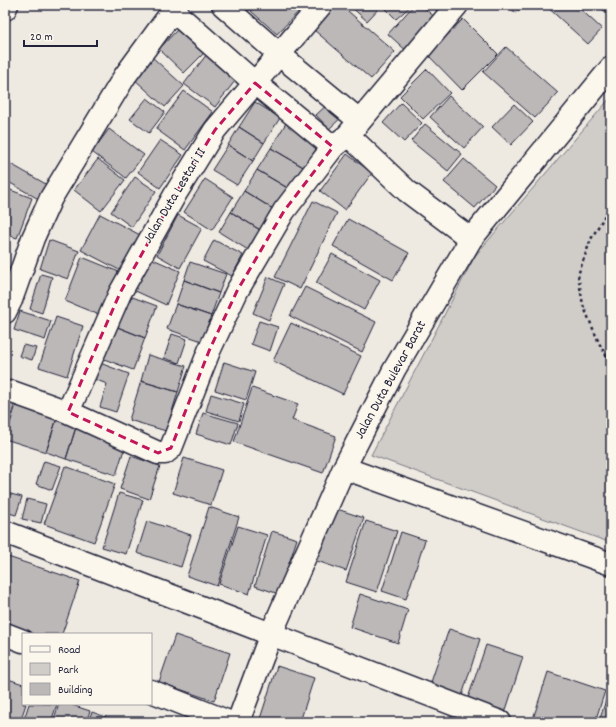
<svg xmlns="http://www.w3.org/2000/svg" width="616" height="727" font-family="Dekko,sans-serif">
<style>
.green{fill:#d0cdc9;stroke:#797882}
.building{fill:#bcb8b8;stroke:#22223b}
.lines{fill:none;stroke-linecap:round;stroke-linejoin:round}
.minor-casing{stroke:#22223b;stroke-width:25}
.path{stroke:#22223b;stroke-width:2.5;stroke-dasharray:3 3;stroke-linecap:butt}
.minor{stroke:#fbf7ec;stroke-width:22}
.marked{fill:none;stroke:#c2185b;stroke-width:3;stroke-dasharray:8 5;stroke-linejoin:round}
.labels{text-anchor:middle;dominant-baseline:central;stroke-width:3;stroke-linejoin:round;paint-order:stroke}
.street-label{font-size:14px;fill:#22223b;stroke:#fbf7ec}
</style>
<rect width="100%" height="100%" fill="#eeeae2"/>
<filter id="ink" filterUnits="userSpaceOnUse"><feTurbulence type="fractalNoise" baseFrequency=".025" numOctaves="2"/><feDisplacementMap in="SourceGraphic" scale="8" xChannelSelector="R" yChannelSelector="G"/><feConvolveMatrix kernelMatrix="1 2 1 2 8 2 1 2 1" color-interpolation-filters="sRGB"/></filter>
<g filter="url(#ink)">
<path class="green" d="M611,97V543L371,455L475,256Z"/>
<path class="building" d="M239,5H254L247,13Z
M256,5H301L303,7L277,34L251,11Z
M335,5H341L395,52L371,79L314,30Z
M349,5H382L367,21Z
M385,5H412L396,19L383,6Z
M414,5H421L439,21L410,54L388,34Z
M431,5H441L436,10Z
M506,5H524L516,13Z
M545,5H576L602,29L588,44Z
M598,5H611V17Z
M463,19L498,54L462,90L428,55Z
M178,29L204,53L184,73L159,49Z
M506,47L558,93L535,118L483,72Z
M207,54L238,77L215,107L184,84Z
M152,57L184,86L165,107L133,78Z
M427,69L450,93L423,119L400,96Z
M184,91L213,112L185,150L156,129Z
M449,96L483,127L464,148L430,117Z
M147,98L165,112L149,133L130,119Z
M331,101L344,115L329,129L316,115Z
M255,102L280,118L264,143L239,127Z
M401,103L422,123L404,142L383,123Z
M514,104L533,122L511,145L492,127Z
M289,118L320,142L305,168L271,148Z
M425,124L462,154L448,171L411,141Z
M239,127L264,143L253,161L228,145Z
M109,129L144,155L126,178L92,152Z
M160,140L183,155L160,188L138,172Z
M228,145L253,161L237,185L212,170Z
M271,148L305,168L291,190L257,170Z
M347,154L372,173L345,210L320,191Z
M98,159L125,180L101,211L74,190Z
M464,159L495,185L475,208L444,182Z
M9,163L51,187L42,201L5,180V170Z
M257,170L291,190L278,212L244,191Z
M135,177L156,191L132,227L111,212Z
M205,179L233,197L212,230L184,212Z
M5,188L32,198L17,238L5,234Z
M244,191L278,212L265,233L231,212Z
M313,201L337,213L300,289L275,277Z
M231,212L265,233L253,253L219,232Z
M100,214L144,237L125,273L81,250Z
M178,215L202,228L180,268L157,255Z
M348,219L409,253L393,280L333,246Z
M49,240L79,251L68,279L40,269Z
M214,240L243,255L232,276L203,261Z
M332,254L380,280L364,310L316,283Z
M146,256L180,271L166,305L131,289Z
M82,257L124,274L107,318L65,301Z
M190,262L226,274L219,293L184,280Z
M41,274L52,277L42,313L30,309Z
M268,277L284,284L269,320L253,313Z
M184,280L219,293L211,316L176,304Z
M305,287L376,322L362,352L290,316Z
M127,295L157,306L145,338L115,326Z
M176,304L211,316L202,341L167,329Z
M20,311L51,321L45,340L14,330Z
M56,317L83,326L67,376L39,367Z
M259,321L278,327L270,351L251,344Z
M291,323L361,356L343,394L273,361Z
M115,326L145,338L133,370L104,359Z
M172,334L187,339L179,363L164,358Z
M23,345L36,348L32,360L19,356Z
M148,355L186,366L178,392L141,381Z
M224,362L255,372L246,400L215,390Z
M100,363L129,374L116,412L100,407L107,384L94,379Z
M141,381L178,392L166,431L129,420Z
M252,388L298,404L292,420L336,436L323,473L234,442Z
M211,394L244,404L239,421L206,411Z
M5,396L16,400L7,428H5Z
M16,405L57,418L46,452L5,439Z
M203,413L238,423L231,445L196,434Z
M57,418L77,424L66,459L46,452Z
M77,424L127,440L116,475L66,459Z
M131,456L160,466L149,499L120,489Z
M184,458L222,470L211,505L173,493Z
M44,461L61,466L52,490L36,484Z
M65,466L115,484L94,542L44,524Z
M7,493L22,497L16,515L5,512V498Z
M119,493L143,500L126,554L102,547Z
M27,499L46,504L41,523L22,519Z
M209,507L239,517L217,586L187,576Z
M331,507L364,518L346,571L314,560Z
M147,521L191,535L181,567L137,553Z
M366,521L397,531L377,592L346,582Z
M238,526L267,535L249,594L219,584Z
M272,531L297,539L279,594L255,586Z
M401,532L425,540L406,599L382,591Z
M5,556L80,581L62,634H33L5,625Z
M360,594L408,610L398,643L350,627Z
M449,629L480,639L461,699L429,688Z
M175,635L230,653L214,701L159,682Z
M486,645L523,657L505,713L467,701Z
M277,666L314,678L300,722H259Z
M548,672L605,691L595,722H532Z
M8,679L23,684V704H26L20,722H5V687Z
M610,687L611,688V722H599Z
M29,704H57L51,722H23Z
M59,704H69L90,711L86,722H53Z
M92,712L114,720L113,722H88Z"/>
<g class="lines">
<defs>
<path id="minor" d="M223,5L280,55L360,121
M5,9L7,5
M172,10L255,83L333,147
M611,68L471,239L394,370L344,468L611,564
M348,135L407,191L471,239
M5,312L11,300L33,238L51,198L125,76L177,5
M12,392L68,412L158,453H165L171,448L209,351L237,291L284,211L333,147L348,135L360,121L457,5
M68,412L120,293L176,193L215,130L321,5
M5,532L500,722
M5,634L23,641
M151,691L229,722
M238,722L271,634L344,468"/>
</defs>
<use href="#minor" class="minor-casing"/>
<path class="path" d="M611,205L591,239L578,275L583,305L599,343L611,364"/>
<use href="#minor" class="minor"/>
</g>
</g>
<path class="marked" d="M255,83L333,147L284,211L237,291L209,351L171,448L158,453L68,412L120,293L176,193L215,130Z"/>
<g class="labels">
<g class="street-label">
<text transform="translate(175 196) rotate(-59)">Jalan Duta Lestari II</text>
<text transform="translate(391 380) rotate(-61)">Jalan Duta Bulevar Barat</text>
</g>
</g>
<rect width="616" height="727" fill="none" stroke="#fbf7ec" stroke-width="20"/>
<rect x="10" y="10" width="596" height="707" fill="none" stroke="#22223b" stroke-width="1.5" filter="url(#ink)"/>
<rect x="22" y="633" width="130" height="72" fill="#fbf7ec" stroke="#a4a2a5"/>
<rect x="30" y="646" width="20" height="6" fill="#fbf7ec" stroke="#a4a2a5"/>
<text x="58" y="653" font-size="12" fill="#22223b">Road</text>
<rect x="30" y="663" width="20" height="12" fill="#d0cdc9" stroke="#a4a2a5"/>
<text x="58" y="673" font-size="12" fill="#22223b">Park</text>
<rect x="30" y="683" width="20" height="12" fill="#bcb8b8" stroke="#a4a2a5"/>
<text x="58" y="693" font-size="12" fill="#22223b">Building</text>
<path d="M24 40v6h73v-6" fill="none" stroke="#22223b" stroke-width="2"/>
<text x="30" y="40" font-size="12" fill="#22223b" stroke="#fbf7ec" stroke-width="3" paint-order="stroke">20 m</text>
</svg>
